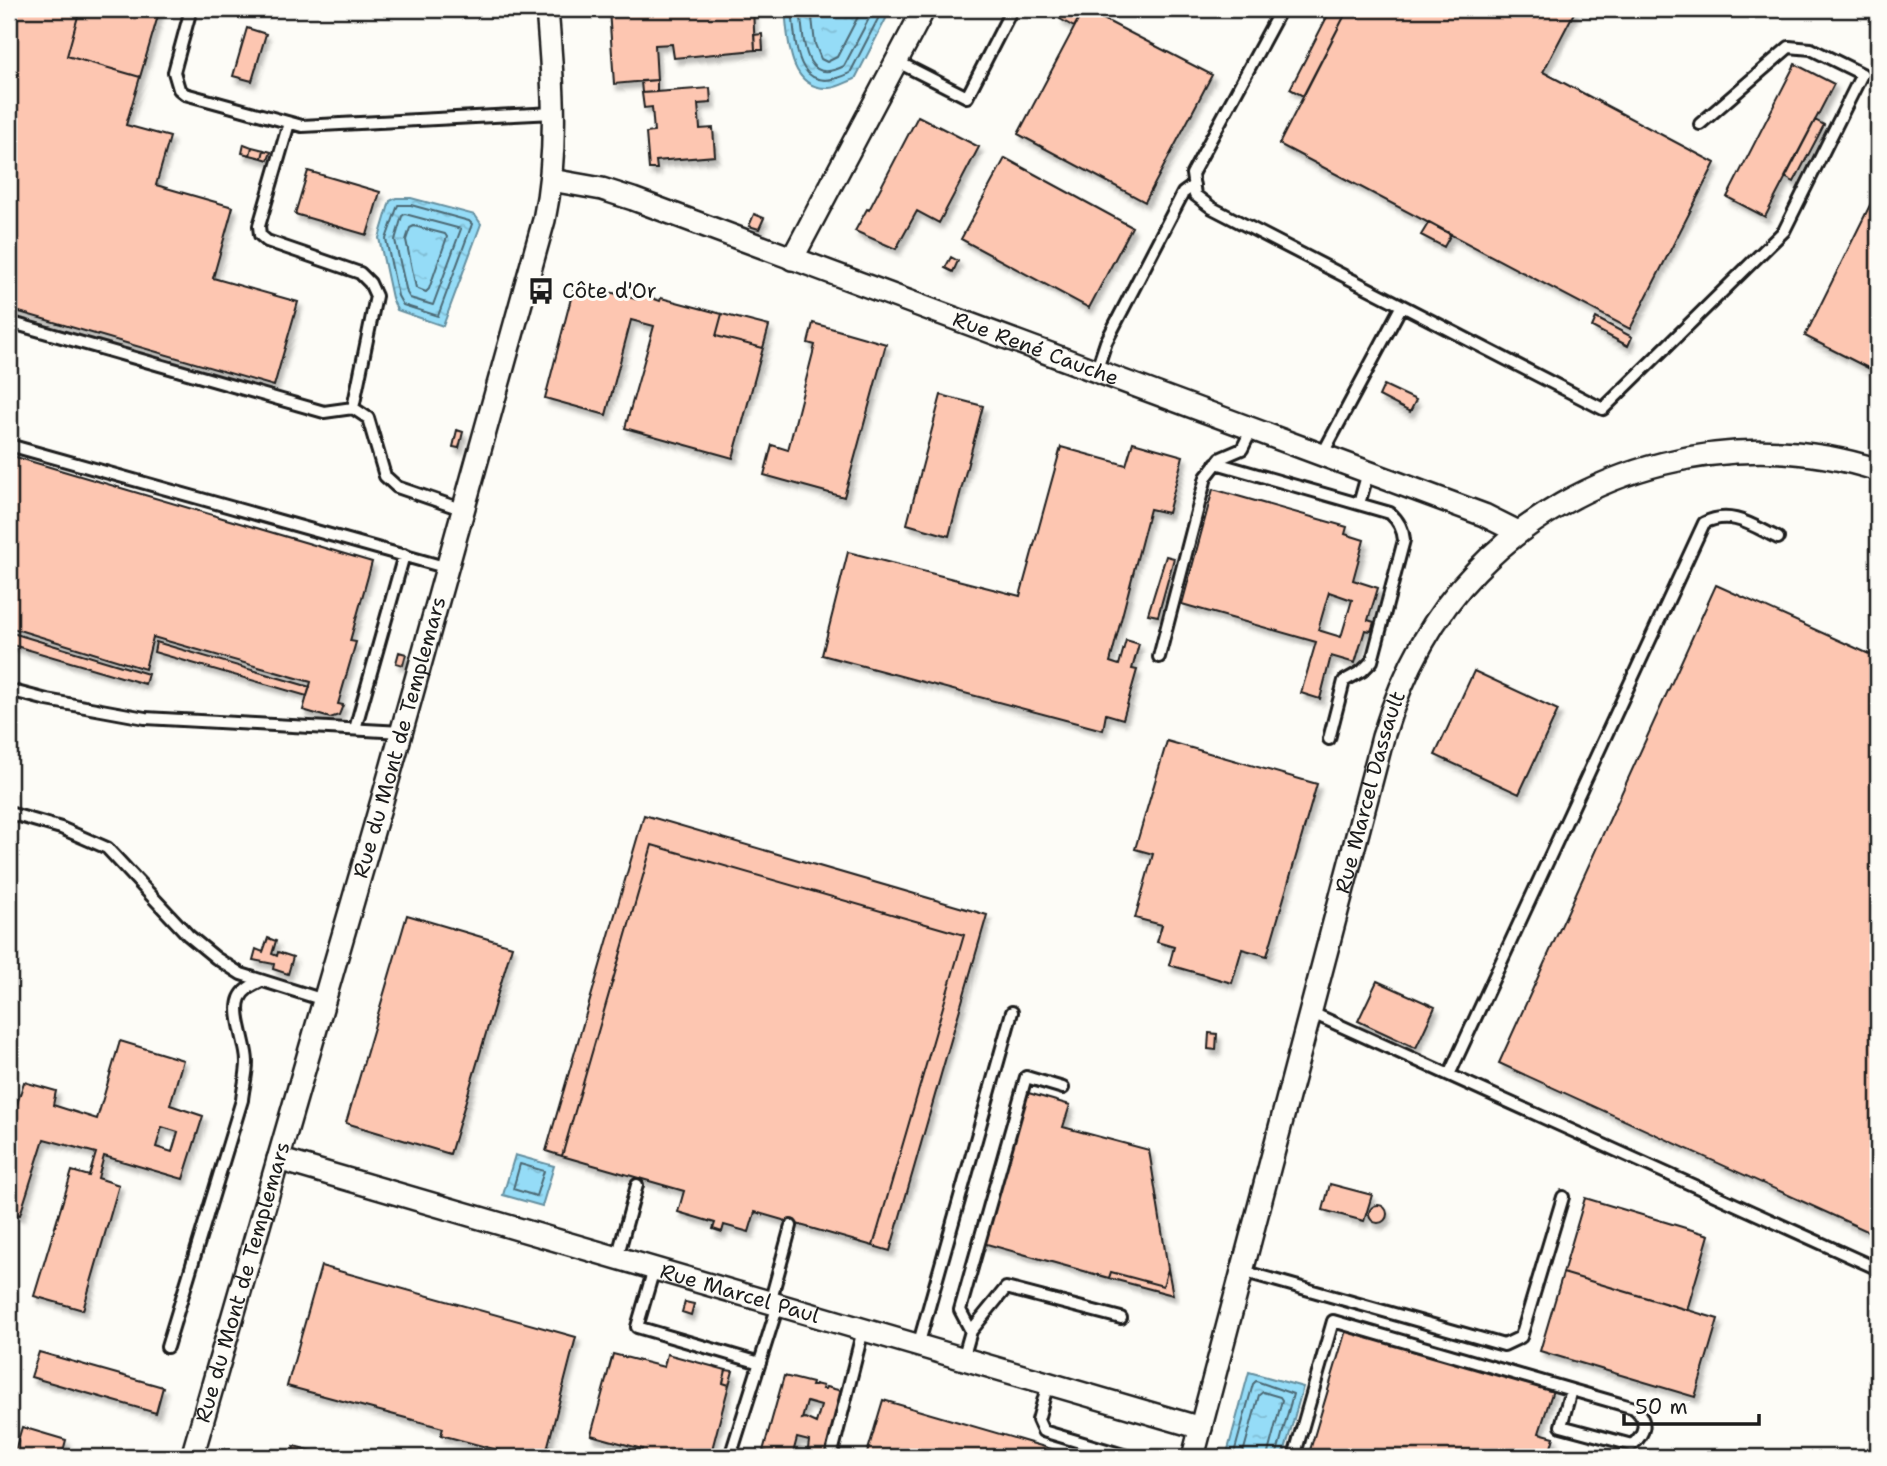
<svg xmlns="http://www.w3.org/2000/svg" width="1887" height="1466" font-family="'Shantell Sans',sans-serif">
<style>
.water{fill:url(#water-ripples);stroke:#658f9f;stroke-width:2}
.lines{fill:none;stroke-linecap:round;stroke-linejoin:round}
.shore{stroke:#4c6974;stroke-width:2}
.building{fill:#fdc6b1;stroke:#1c1c1c;stroke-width:2;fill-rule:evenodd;filter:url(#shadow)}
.service-casing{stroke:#1c1c1c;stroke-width:16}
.minor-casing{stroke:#1c1c1c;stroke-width:26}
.service{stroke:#fdfcf7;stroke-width:10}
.minor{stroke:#fdfcf7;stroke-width:21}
.labels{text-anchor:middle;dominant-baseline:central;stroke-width:6;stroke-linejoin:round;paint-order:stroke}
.poi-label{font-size:21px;fill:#1c1c1c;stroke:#fdfcf7;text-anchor:start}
.street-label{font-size:21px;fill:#1c1c1c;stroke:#fdfcf7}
</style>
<defs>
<pattern id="water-ripples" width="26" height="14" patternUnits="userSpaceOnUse" patternTransform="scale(1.75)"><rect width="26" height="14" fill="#95dcf7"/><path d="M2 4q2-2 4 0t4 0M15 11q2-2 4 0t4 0" fill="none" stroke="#80bcd3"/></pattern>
<filter id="shadow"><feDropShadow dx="3.5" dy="5.5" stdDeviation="2" flood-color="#0004"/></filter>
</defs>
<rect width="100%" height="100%" fill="#fdfcf7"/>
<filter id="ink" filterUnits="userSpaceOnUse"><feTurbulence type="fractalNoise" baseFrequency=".0143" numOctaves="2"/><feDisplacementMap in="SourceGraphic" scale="14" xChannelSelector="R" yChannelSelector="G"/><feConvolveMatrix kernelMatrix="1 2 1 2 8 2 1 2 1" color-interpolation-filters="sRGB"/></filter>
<g filter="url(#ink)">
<path class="water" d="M785,9H891L855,79C847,82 837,88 829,88C788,90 788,38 785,9Z
M396,198H411L475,215L481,224L443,326L397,310L392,298L379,238L390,201Z
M515,1155L554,1166L542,1206L503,1195Z
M1249,1372L1303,1387L1283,1457H1226Z"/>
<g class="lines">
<path class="shore" d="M792,9C796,47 796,99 850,73L883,9
M800,9C804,37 802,88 844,66L874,9
M811,9L815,44L821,59L827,62L837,57L862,9
M398,205H411L469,221L472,224L438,316L403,305L398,296L386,239Z
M405,214L461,229L433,305L410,298L407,293L395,240L402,216Z
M414,226L445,234L447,237L429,289L426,292L416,288L406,240L410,228Z
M520,1164L544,1171L536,1196L513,1189Z
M1233,1457L1253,1384L1256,1381L1293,1394L1276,1457
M1242,1457L1259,1395L1263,1392L1280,1397L1282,1400L1267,1457"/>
</g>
<path class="building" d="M9,9H80L67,56L140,77L126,125L170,137L156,185L233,207L213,278L298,302L274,386L9,309Z
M80,9H160L140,77L67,56Z
M609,9H753L755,50L674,58L672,44L655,45L657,80L614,84Z
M1066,9H1084L1074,27L1060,19Z
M1084,9L1212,75L1145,202L1018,134Z
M1331,9H1348L1303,96L1290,89Z
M1348,9H1576L1543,72L1715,163L1630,329L1279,144Z
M247,28L266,34L252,81L233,76Z
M762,34L763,50H755L754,35Z
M1795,64L1834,84L1765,217L1727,197Z
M657,80V92L642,93L641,81Z
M710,88L711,103L698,104L700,129L713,128L715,156L656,161L657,169H649L646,133L654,132L652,107L644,108L642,93Z
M918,116L979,147L939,223L917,211L896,249L855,231L867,209L869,210Z
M1815,120L1824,125L1794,182L1785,177Z
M244,144L252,147L250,155L242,153Z
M252,147L264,150L262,158L250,155Z
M264,150L271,152L268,160L262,158Z
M1005,158L1132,227L1089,308L961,239Z
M308,171L380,192L367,235L295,214Z
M1878,189V373L1805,336Z
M754,214L764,218L759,229L749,226Z
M1429,222L1451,234L1444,247L1421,235Z
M951,257L958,261L953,272L945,268Z
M575,283L636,299L638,296L644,297L648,293L654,299L660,301L661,298L722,314L716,336L763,348L733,458L625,428L654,326L631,320L606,415L545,398Z
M722,314L769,326L763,348L716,336Z
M1596,318L1632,337L1628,346L1592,327Z
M813,323L886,344L844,497L764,475L772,445L788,450L815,345L808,343Z
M1384,385L1416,400L1410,412L1379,396Z
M941,395L983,406L949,536L907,524Z
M457,430L463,432L459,448L453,447Z
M1133,442L1183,456L1168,513L1150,509L1110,662L1119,665L1126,640L1139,644L1132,669L1137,670L1123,719L1106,714L1103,730L822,655L848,552L1020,596L1061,447L1126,465Z
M9,455L372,562L350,641L356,642L338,704L343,705L339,715L330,718L303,710L311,682L153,637L145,669L9,627Z
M1213,489L1347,527L1345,534L1364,540L1353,580L1378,588L1368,620L1374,622L1371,631L1365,630L1355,663L1331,656L1320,699L1301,693L1316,642L1182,604ZM1329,592L1352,600L1341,637L1318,630Z
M1166,556L1174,558L1158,616L1148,614Z
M1716,585L1878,658V1236L1499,1063Z
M9,632L148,674L145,684L9,644Z
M156,642L310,687L307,696L154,652Z
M399,652L406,654L403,665L396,663Z
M1474,671L1558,710L1519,794L1435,755Z
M1167,741L1317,784L1267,956L1242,949L1232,983L1169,965L1174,947L1157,942L1162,925L1135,918L1153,854L1135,849Z
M644,815L987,915L890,1251L873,1246L964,935L652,845L562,1156L546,1151Z
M652,845L964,935L873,1246L755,1212L749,1232L724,1225L722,1232L713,1229L715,1223L678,1212L684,1191L562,1156Z
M407,915L512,946L450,1154L346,1123Z
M268,938L276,941L272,954L277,956L278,952L293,957L288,974L273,969L274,964L253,960L256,949L263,952Z
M1377,981L1435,1007L1416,1048L1358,1021Z
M1209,1033L1217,1034L1216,1050L1208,1049Z
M120,1041L183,1060L170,1105L203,1116L183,1179L104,1156L98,1178L119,1185L83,1310L34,1296L72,1171L89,1176L96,1153L44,1139L20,1215L9,1212V1134L15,1114L9,1112V1101L17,1104L24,1082L56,1091L53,1105L97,1119ZM162,1127L178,1132L172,1152L156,1147Z
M1025,1092L1070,1105L1063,1127L1149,1150L1168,1269L1163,1286L1111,1272L1109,1278L983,1243Z
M1330,1184L1372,1195L1364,1221L1323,1210Z
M1585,1198L1709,1235L1687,1310L1563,1273Z
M1369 1214a9 9 0 1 1 18 0a9 9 0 1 1-18 0Z
M321,1266L576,1337L545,1457H524L441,1435L443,1428L287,1386Z
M1168,1269L1173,1295L1109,1278L1111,1272L1163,1286Z
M1563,1273L1718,1319L1695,1397L1540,1351Z
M685,1302L694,1304L691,1315L682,1312Z
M1346,1330L1553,1390L1539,1433L1554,1437L1550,1451L1571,1457H1308Z
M39,1352L163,1387L156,1413L31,1377Z
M613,1354L664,1367L667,1354L726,1370L723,1383L729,1385L710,1457H639L642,1449L591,1435Z
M726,1370L733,1371L729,1385L723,1383Z
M784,1376L812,1383L811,1386H815V1384L823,1386L822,1389H825L826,1387L842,1391L825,1457H807L809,1441L797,1438L792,1457L763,1451ZM807,1402L821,1406L816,1423L805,1418L802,1419Z
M883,1400L1079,1457H866Z
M22,1427L66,1440L63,1451L85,1457H13Z
M294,1446L335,1457H292Z
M252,1451L277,1457H250Z"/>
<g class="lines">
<defs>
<path id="service" d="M191,9L174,72L179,89L185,94L302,126L554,113
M1281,9L1192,174L1195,195L1212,208L1603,409L1784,231L1862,74L1811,49L1789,47L1700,124
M896,61L967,97L1012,9
M289,123L259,226L260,235L267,241L360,273L370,283L376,296L353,408
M9,322L324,412L353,408L368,418L385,476L397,487L464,510
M1096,372L1106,342L1183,193L1194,185
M9,445L448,568
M1322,455L1401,307
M1216,463L1390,513C1399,521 1403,529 1404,540L1372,661L1362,671L1344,681L1329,739
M1359,504L1368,472
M1159,657L1206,477L1221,458L1242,449L1252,429
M9,690L47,700L145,718L402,732
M355,729L404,555
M9,813L61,828L107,848L188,935L216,958L241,974L324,1000
M1310,1012L1878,1269
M1449,1075L1704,523C1731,509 1753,526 1778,538
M617,1258L637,1185
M654,1269L637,1327L760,1363
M1242,1271L1504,1345L1521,1337L1563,1197
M770,1303L791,1226
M971,1331L1006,1288L1121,1318
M918,1346L1012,1012
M167,1347L242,1100C243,1088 247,1075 247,1062C247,1044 233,1014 240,998C244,989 253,985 261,981
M963,1359L971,1331L960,1310L1026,1077L1063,1088
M1048,1383L1038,1420L1043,1431L1130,1457
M730,1457L778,1305
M831,1457L863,1330
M1294,1457L1333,1321L1634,1408C1649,1421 1645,1434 1632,1445L1561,1426L1571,1390"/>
<g id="minor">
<path id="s1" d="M551,180L602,189L633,199L1368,472L1484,515L1518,532"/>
<path d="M792,259L924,9"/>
<path id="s2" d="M278,1159L1201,1428"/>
<path id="s3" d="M192,1457L388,780L544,220C559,149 553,80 547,9"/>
<path id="s4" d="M1193,1457L1383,737C1402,675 1430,618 1476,571C1577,465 1739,424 1878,470"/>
</g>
</defs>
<use href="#service" class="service-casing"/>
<use href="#minor" class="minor-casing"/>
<use href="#service" class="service"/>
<use href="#minor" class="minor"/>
</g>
</g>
<defs>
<symbol id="bus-bare" viewBox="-9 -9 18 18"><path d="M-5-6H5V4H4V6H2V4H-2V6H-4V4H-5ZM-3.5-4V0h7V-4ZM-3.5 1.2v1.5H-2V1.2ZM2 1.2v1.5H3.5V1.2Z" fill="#1c1c1c" stroke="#fdfcf7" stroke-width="2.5" paint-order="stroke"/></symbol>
</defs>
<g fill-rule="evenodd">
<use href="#bus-bare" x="522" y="272" width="38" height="38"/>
</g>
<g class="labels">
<g class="poi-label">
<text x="562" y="291">Côte d'Or</text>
</g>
<g class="street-label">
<text stroke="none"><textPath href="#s1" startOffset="514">Rue René Cauche</textPath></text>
<text stroke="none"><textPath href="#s3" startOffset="749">Rue du Mont de Templemars</textPath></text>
<text stroke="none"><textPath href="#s4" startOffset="688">Rue Marcel Dassault</textPath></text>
<text stroke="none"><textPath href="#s3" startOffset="182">Rue du Mont de Templemars</textPath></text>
<text stroke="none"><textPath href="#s2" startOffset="481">Rue Marcel Paul</textPath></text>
</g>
</g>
<rect width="1887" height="1466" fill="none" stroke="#fdfcf7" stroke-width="35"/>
<rect x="18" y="18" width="1852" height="1431" fill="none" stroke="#1c1c1c" stroke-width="2.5" filter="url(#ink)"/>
<path d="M1624 1414v10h135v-10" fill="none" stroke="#1c1c1c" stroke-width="3.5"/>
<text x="1635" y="1414" font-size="21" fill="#1c1c1c" stroke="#fdfcf7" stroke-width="5" paint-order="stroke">50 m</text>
</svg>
